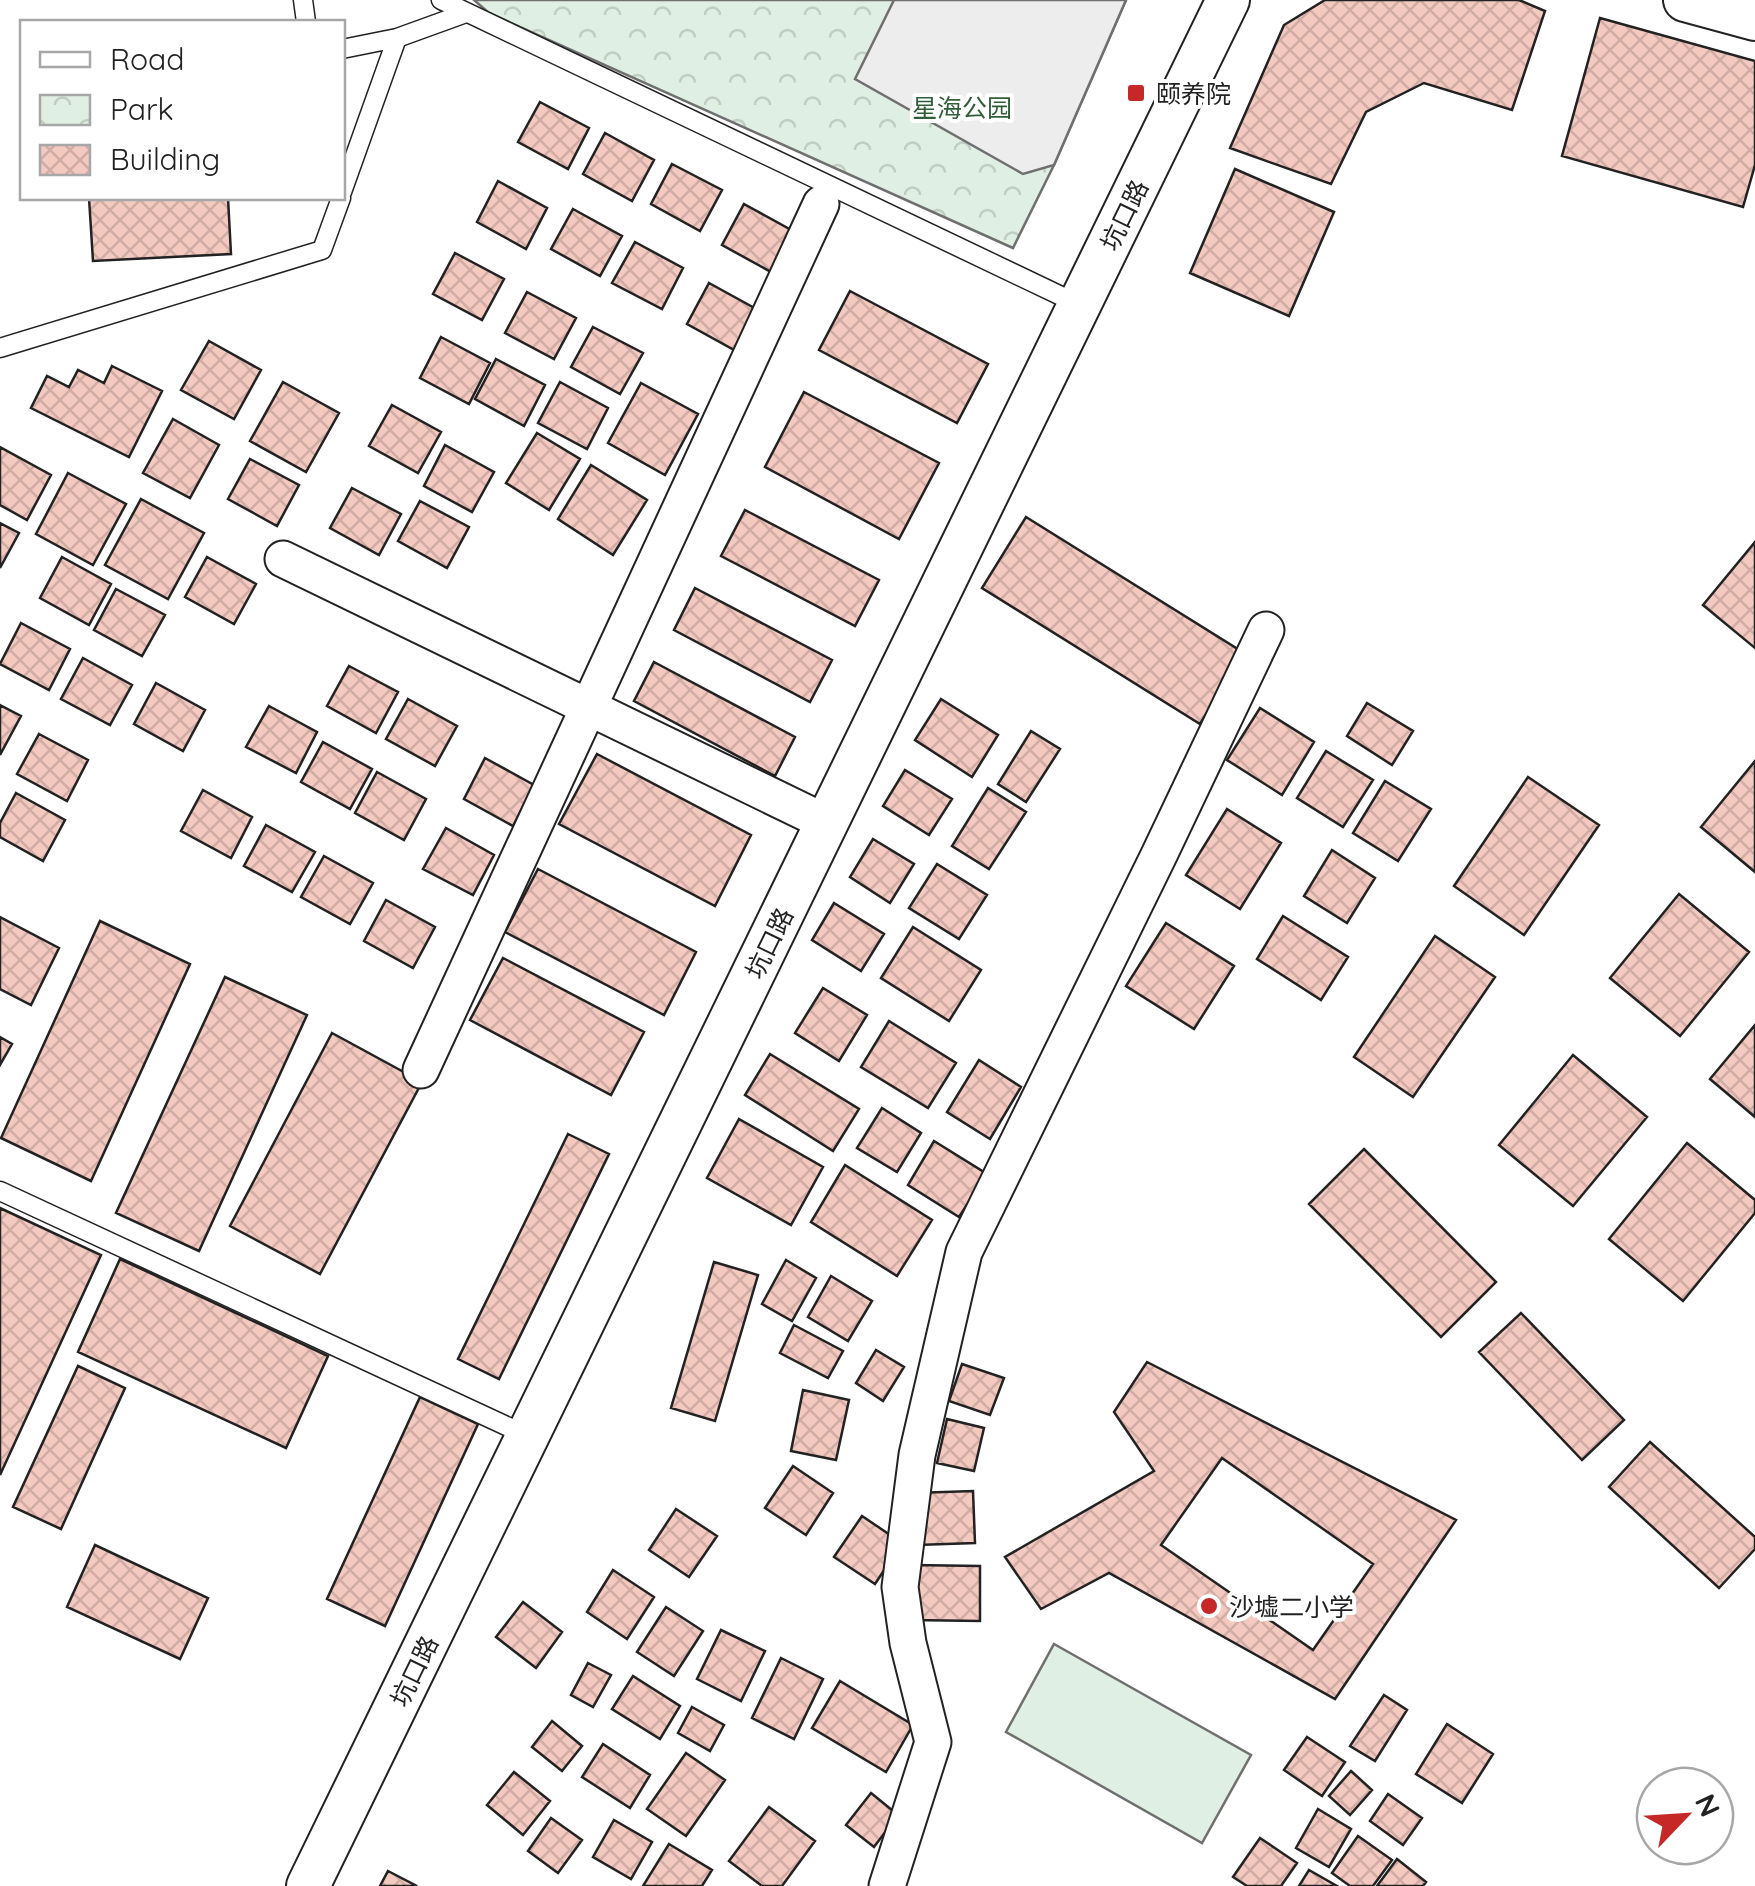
<svg xmlns="http://www.w3.org/2000/svg" width="1755" height="1886" font-family="Quicksand,'Noto Sans SC',sans-serif">
<style>
.park{fill:url(#park-crowns);stroke:#6f6f6f;stroke-width:2.5}
.pitch{fill:#e0efe3;stroke:#6f6f6f;stroke-width:2.5}
.parking{fill:#ededed;stroke:#6f6f6f;stroke-width:2.5}
.building{fill:url(#building-cross-hatch);stroke:#222;stroke-width:2.5;fill-rule:evenodd}
.lines{fill:none;stroke-linecap:round;stroke-linejoin:round}
.service-casing{stroke:#222;stroke-width:21}
.minor-casing{stroke:#222;stroke-width:39}
.tertiary-casing{stroke:#222;stroke-width:46}
.service{stroke:#fff;stroke-width:18}
.minor{stroke:#fff;stroke-width:35}
.tertiary{stroke:#fff;stroke-width:42}
.poi-dot{fill:#c62828;stroke:#fff;stroke-width:4}
.labels{text-anchor:middle;dominant-baseline:central;stroke-width:8;stroke-linejoin:round;paint-order:stroke}
.poi-label{font-size:25px;fill:#222;stroke:#fff;text-anchor:start}
.park-label{font-size:25px;fill:#2f5e38;stroke:#fff}
.street-label{font-size:25px;fill:#222;stroke:#fff}
</style>
<defs>
<pattern id="park-crowns" width="20" height="18" patternUnits="userSpaceOnUse" patternTransform="scale(2.5)"><rect width="20" height="18" fill="#e0efe3"/><path d="M2 6a3 3 0 1 1 6 0M12 15a3 3 0 1 1 6 0" fill="none" stroke="#c0cdc2"/></pattern>
<pattern id="building-cross-hatch" width="8" height="8" patternUnits="userSpaceOnUse" patternTransform="scale(2.5)"><rect width="8" height="8" fill="#f3c9c0"/><path d="M0 0l8 8M0 8l8-8" fill="none" stroke="#d0aca5"/></pattern>
</defs>
<rect width="100%" height="100%" fill="#fff"/>
<path class="park" d="M474,0H1126L1054,165L1013,248L489,13Z"/>
<path class="pitch" d="M1054,1644L1251,1755L1202,1843L1006,1732Z"/>
<path class="parking" d="M894,0H1126L1054,165L1023,174L855,79Z"/>
<path class="building" d="M1325,0H1519L1545,11L1512,110L1424,83L1366,112L1331,184L1230,148L1284,25Z
M1600,18L1755,61V165L1743,207L1562,156Z
M540,102L589,128L568,169L518,142Z
M605,133L654,160L632,201L583,174Z
M672,164L722,190L700,231L651,204Z
M1235,169L1334,212L1289,316L1190,273Z
M498,181L547,208L526,249L477,222Z
M89,198H228L231,254L93,261Z
M744,204L793,231L771,272L722,245Z
M573,209L622,236L600,276L551,249Z
M635,242L683,268L662,309L612,283Z
M455,253L504,279L482,320L433,294Z
M709,283L758,310L736,351L687,324Z
M850,291L988,364L957,423L819,350Z
M527,292L576,318L554,359L505,333Z
M593,327L643,353L620,394L571,367Z
M441,337L490,363L469,404L420,378Z
M209,341L261,370L234,419L181,390Z
M496,359L545,385L524,426L475,399Z
M112,366L162,391L129,457L31,408L47,376L69,387L78,370L104,383Z
M283,382L339,413L306,472L250,441Z
M560,382L608,408L587,449L538,423Z
M641,383L698,414L665,475L608,443Z
M804,392L939,463L899,539L765,467Z
M392,405L441,432L418,473L369,446Z
M173,419L219,445L190,498L143,473Z
M537,433L580,459L549,510L506,483Z
M445,445L494,472L472,512L424,486Z
M0,447L51,475L27,520L0,505Z
M250,459L299,485L277,526L228,499Z
M591,465L647,500L613,555L558,519Z
M68,473L126,504L93,565L36,534Z
M352,488L401,514L379,555L330,528Z
M141,499L204,533L168,599L105,565Z
M420,501L469,527L447,568L398,541Z
M745,510L879,580L855,626L721,556Z
M1026,517L1244,653L1200,724L982,588Z
M0,523L19,533L0,568Z
M1755,542V648L1703,605Z
M62,557L111,584L89,625L40,598Z
M207,557L256,584L234,624L185,597Z
M695,588L832,660L810,702L674,630Z
M116,589L165,615L142,656L94,630Z
M21,623L70,649L49,690L0,664Z
M83,658L132,685L110,725L61,699Z
M654,662L795,737L775,776L634,701Z
M349,666L398,692L376,733L327,706Z
M156,683L205,710L183,751L134,724Z
M408,699L457,726L435,766L386,739Z
M941,699L998,735L972,777L915,740Z
M1367,703L1413,731L1392,765L1347,736Z
M0,705L21,716L0,755Z
M269,706L317,732L296,773L246,747Z
M1260,708L1314,742L1282,795L1227,760Z
M1031,731L1060,749L1026,802L998,784Z
M39,734L88,760L67,801L17,774Z
M323,742L372,769L350,809L301,782Z
M1326,751L1373,780L1343,827L1297,798Z
M597,754L751,835L715,906L559,824Z
M485,758L534,785L513,826L464,799Z
M1755,761V872L1701,827Z
M905,770L952,799L929,835L883,806Z
M377,772L426,799L404,840L355,813Z
M1528,777L1599,825L1524,935L1454,886Z
M1385,781L1431,809L1398,861L1353,833Z
M988,788L1026,812L989,869L952,846Z
M203,790L252,817L231,858L181,831Z
M16,793L65,820L43,861L0,837V823Z
M1227,809L1281,843L1240,909L1186,875Z
M266,825L315,852L292,892L244,866Z
M446,828L494,855L473,895L423,869Z
M873,839L914,864L890,903L850,877Z
M1332,850L1375,878L1347,923L1304,896Z
M324,856L373,883L350,924L301,897Z
M937,864L987,895L959,939L909,908Z
M538,869L696,952L664,1015L505,932Z
M1679,894L1749,952L1680,1036L1610,978Z
M386,900L435,927L413,968L364,941Z
M834,903L884,934L861,971L812,940Z
M1283,916L1348,957L1321,1000L1257,959Z
M0,917L59,948L31,1005L0,989Z
M100,921L190,964L91,1181L1,1138Z
M1166,923L1234,966L1194,1029L1126,986Z
M913,927L981,970L949,1021L881,978Z
M1435,936L1495,977L1413,1097L1354,1057Z
M503,958L644,1032L611,1095L470,1020Z
M225,977L307,1015L199,1251L116,1213Z
M823,988L867,1015L839,1061L795,1033Z
M889,1021L956,1063L928,1108L861,1067Z
M1755,1025V1117L1710,1079Z
M332,1033L422,1082L320,1274L230,1226Z
M0,1037L12,1044L0,1065Z
M770,1054L859,1109L833,1151L745,1095Z
M1573,1055L1647,1117L1573,1206L1499,1145Z
M979,1060L1021,1087L990,1139L947,1112Z
M882,1108L921,1133L897,1172L857,1148Z
M739,1119L823,1167L791,1225L707,1178Z
M568,1134L609,1154L499,1379L458,1359Z
M934,1141L987,1174L959,1217L908,1185Z
M1687,1143L1755,1200V1213L1683,1301L1609,1239Z
M1364,1149L1496,1282L1441,1337L1309,1204Z
M845,1165L932,1220L897,1276L811,1222Z
M0,1208L101,1255L0,1475Z
M120,1259L328,1356L286,1448L78,1352Z
M786,1260L816,1278L792,1321L762,1304Z
M714,1262L758,1275L715,1421L671,1408Z
M831,1276L872,1301L848,1341L808,1317Z
M1521,1313L1624,1420L1582,1460L1479,1352Z
M794,1325L843,1351L828,1378L780,1353Z
M876,1350L904,1367L883,1401L856,1383Z
M1147,1362L1456,1520L1335,1699L1109,1573L1041,1609L1005,1557L1154,1471L1114,1412ZM1222,1458L1373,1564L1313,1650L1161,1545Z
M962,1364L1004,1378L990,1415L949,1401Z
M78,1366L125,1388L61,1529L13,1507Z
M803,1390L849,1400L836,1460L791,1451Z
M420,1397L478,1424L385,1626L327,1599Z
M947,1419L984,1428L974,1471L937,1463Z
M1650,1442L1755,1537V1549L1719,1588L1609,1487Z
M793,1466L833,1493L806,1535L765,1508Z
M973,1491L975,1543L917,1545L915,1493Z
M676,1509L717,1536L689,1577L649,1550Z
M862,1516L902,1543L875,1584L834,1557Z
M95,1545L208,1598L180,1659L67,1607Z
M912,1565L980,1566V1621L911,1620Z
M613,1570L654,1597L627,1639L587,1612Z
M523,1602L562,1632L536,1668L496,1637Z
M666,1607L703,1631L674,1676L637,1652Z
M721,1630L765,1651L741,1701L697,1679Z
M781,1658L823,1679L794,1739L752,1718Z
M588,1663L611,1675L593,1707L571,1695Z
M633,1676L680,1706L660,1739L612,1709Z
M840,1681L913,1725L886,1772L812,1728Z
M1384,1695L1407,1710L1375,1761L1350,1746Z
M692,1707L724,1725L710,1751L678,1733Z
M552,1721L582,1746L562,1771L532,1747Z
M1447,1724L1493,1754L1462,1803L1416,1774Z
M1307,1737L1345,1762L1322,1796L1284,1770Z
M603,1744L650,1775L630,1808L582,1777Z
M686,1753L725,1780L686,1836L647,1809Z
M1351,1771L1372,1790L1350,1815L1329,1796Z
M514,1772L550,1801L523,1835L487,1805Z
M871,1793L898,1815L874,1847L846,1825Z
M1388,1794L1422,1818L1403,1845L1370,1821Z
M769,1807L815,1841L782,1886H762L729,1861Z
M1318,1809L1351,1829L1329,1867L1296,1848Z
M551,1818L582,1840L558,1873L528,1851Z
M614,1820L652,1842L631,1879L593,1857Z
M1358,1836L1392,1860L1373,1886H1350L1332,1873Z
M1260,1838L1297,1863L1281,1886H1247L1233,1877Z
M669,1844L712,1870L702,1886H643Z
M1397,1859L1426,1882L1423,1886H1377Z
M1309,1870L1337,1886H1299Z
M388,1871L417,1886H380Z"/>
<g class="lines">
<defs>
<path id="service" d="M303,0L306,22
M441,0L1080,305
M342,49L397,38L466,13
M342,192L397,38
M0,348L322,250L341,198
M0,1191L528,1436"/>
<path id="minor" d="M283,559L827,823
M421,1070L821,204
M887,1886L933,1742L908,1643L900,1587L917,1455L964,1252L1159,855L1266,630"/>
<path id="tertiary" d="M1685,0L1755,19
M308,1886L1228,0"/>
</defs>
<use href="#service" class="service-casing"/>
<use href="#minor" class="minor-casing"/>
<use href="#tertiary" class="tertiary-casing"/>
<use href="#service" class="service"/>
<use href="#minor" class="minor"/>
<use href="#tertiary" class="tertiary"/>
</g>
<g class="poi-dot">
<rect x="1126" y="83" width="20" height="20" rx="5"/>
<circle cx="1209" cy="1606" r="10"/>
</g>
<g class="labels">
<g class="poi-label">
<text x="1156" y="93">颐养院</text>
<text x="1229" y="1606">沙墟二小学</text>
</g>
<g class="park-label">
<text x="962" y="107">星海公园</text>
</g>
<g class="street-label">
<text transform="translate(1124 215) rotate(-64)">坑口路</text>
<text transform="translate(769 943) rotate(-64)">坑口路</text>
<text transform="translate(414 1671) rotate(-64)">坑口路</text>
</g>
</g>
<rect x="20" y="20" width="325" height="180" fill="#ffffff" stroke="#a7a7a7" stroke-width="2.5"/>
<rect x="40" y="52" width="50" height="15" fill="#ffffff" stroke="#a7a7a7" stroke-width="2.5"/>
<text x="110" y="70" font-size="30" fill="#222222">Road</text>
<rect x="40" y="95" width="50" height="30" fill="url(#park-crowns)" stroke="#a7a7a7" stroke-width="2.5"/>
<text x="110" y="120" font-size="30" fill="#222222">Park</text>
<rect x="40" y="145" width="50" height="30" fill="url(#building-cross-hatch)" stroke="#a7a7a7" stroke-width="2.5"/>
<text x="110" y="170" font-size="30" fill="#222222">Building</text>
<g transform="translate(1685 1816) rotate(65)"><circle r="48" fill="#ffffff" stroke="#a7a7a7" stroke-width="2.5"/>
<path d="M0-8L18 38L0 25L-18 38Z" fill="#c62828"/>
<text y="-15" font-size="28" font-weight="bold" text-anchor="middle" fill="#222222">N</text>
</g>
</svg>
